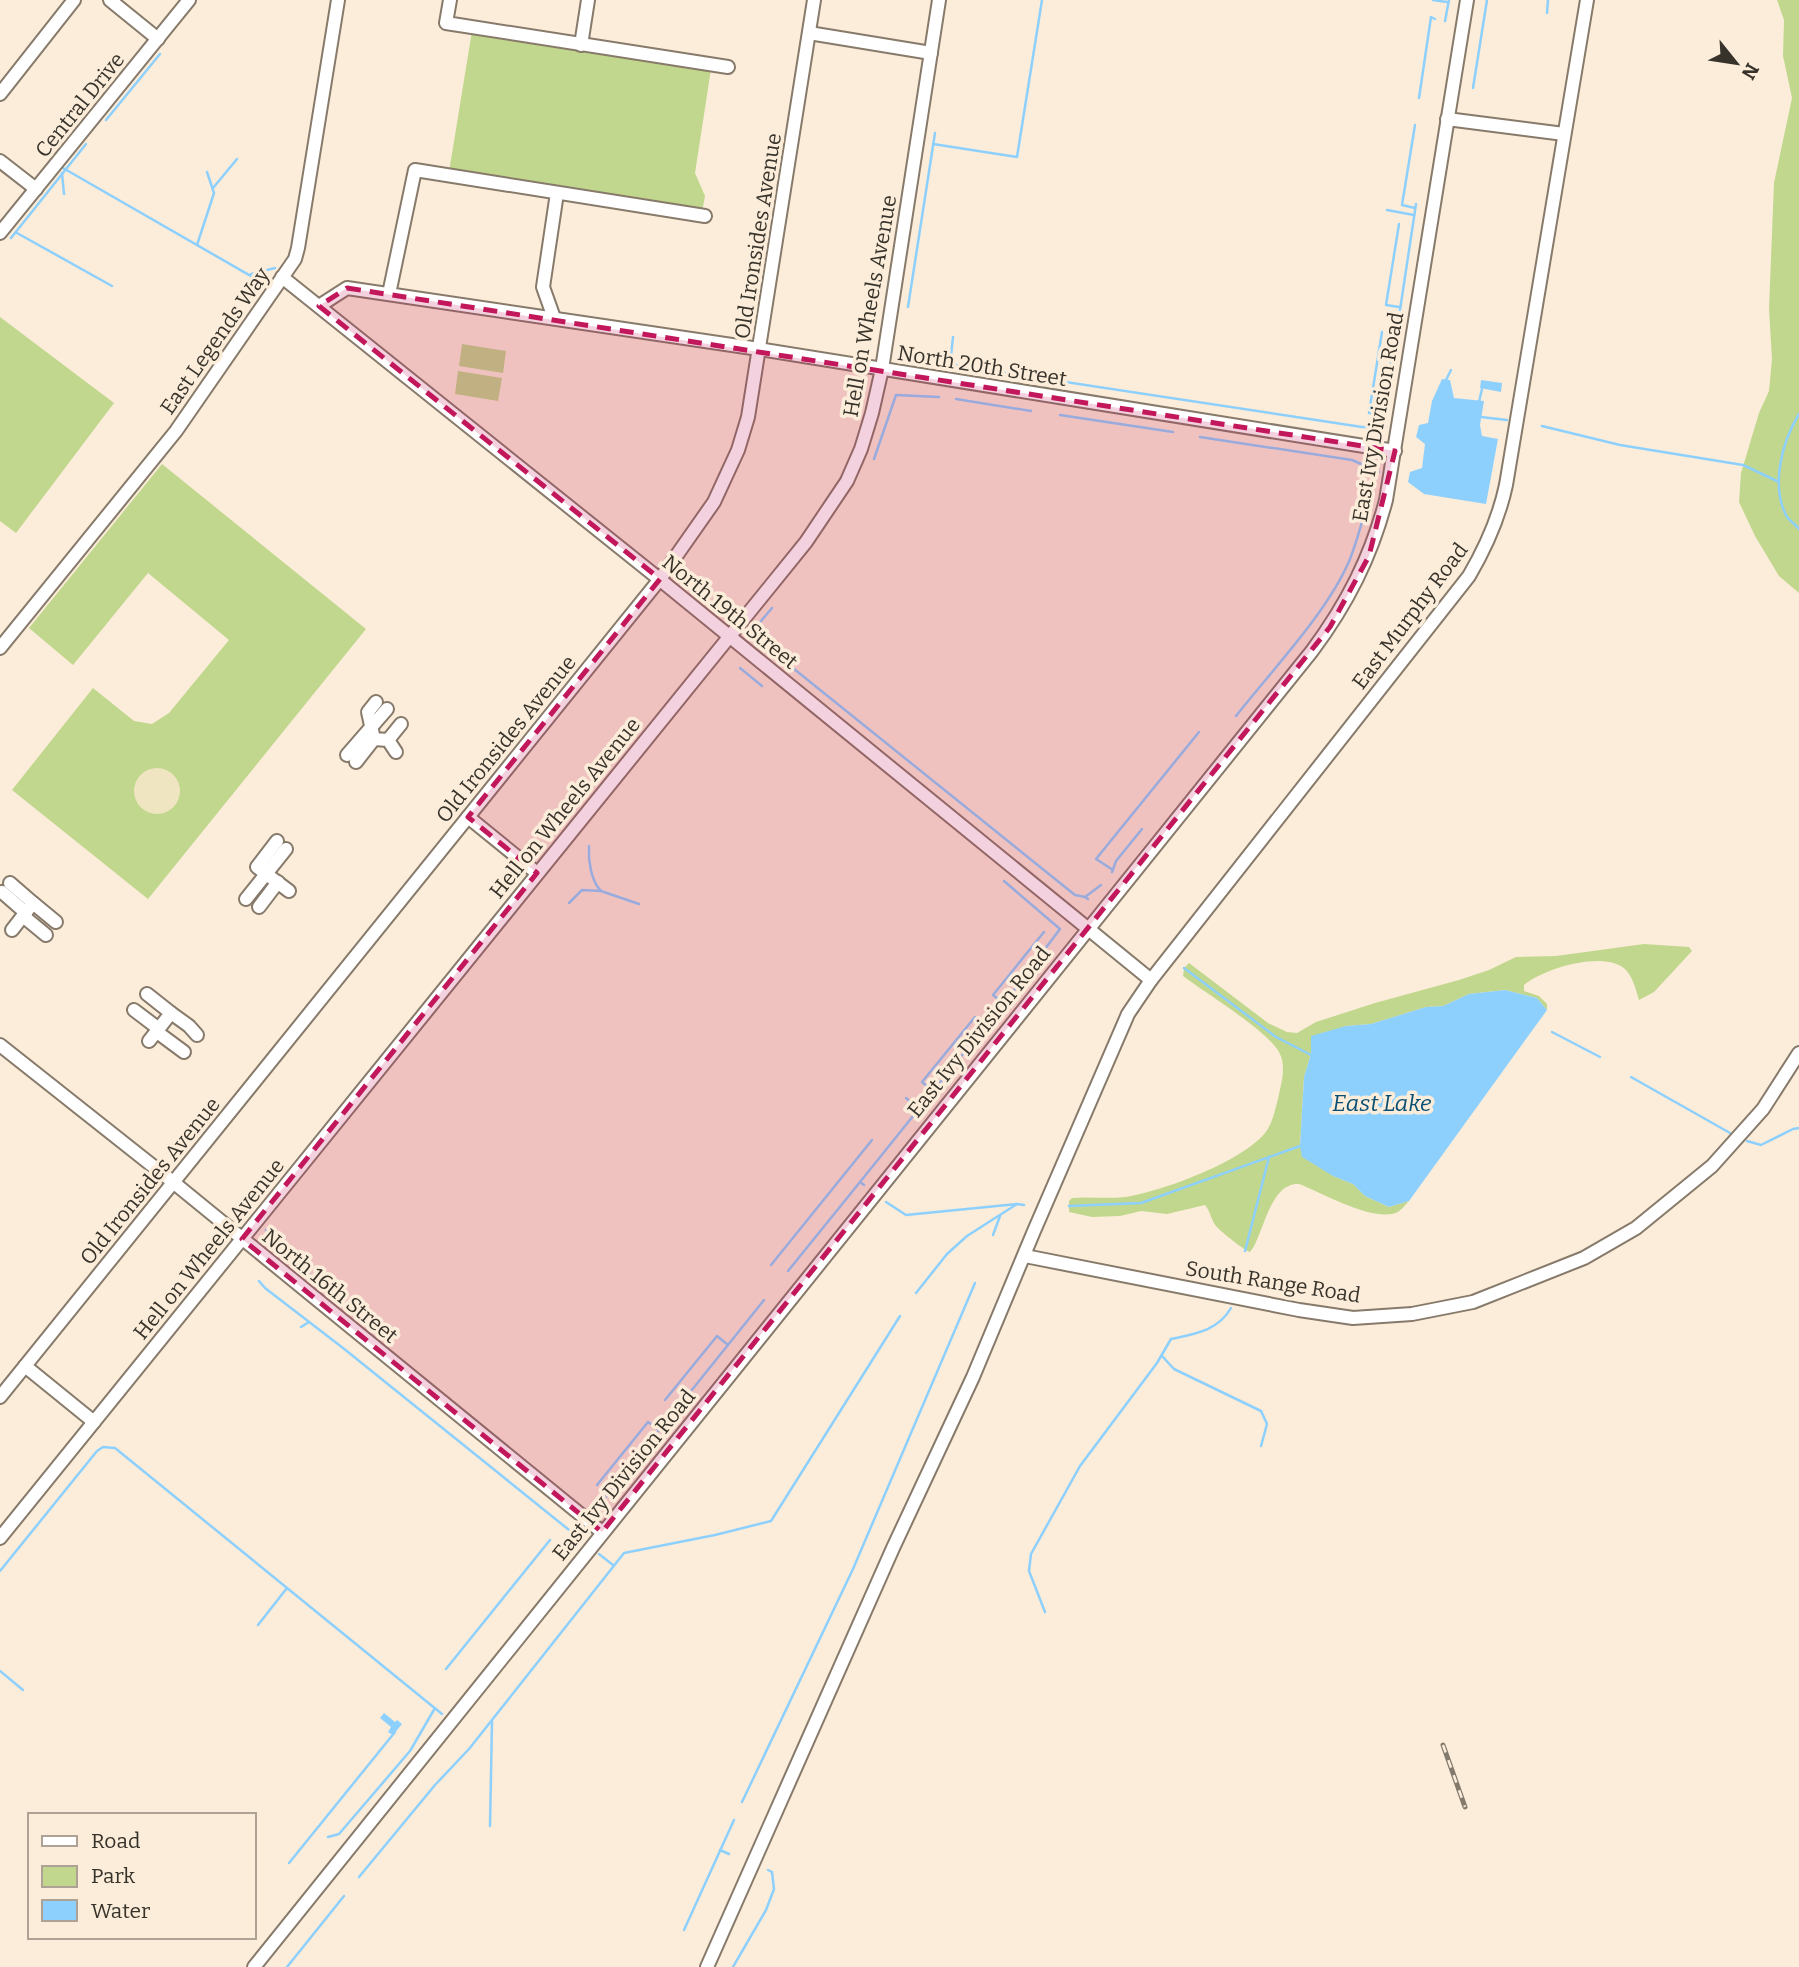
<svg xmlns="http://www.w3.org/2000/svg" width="1799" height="1967" font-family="Bitter,serif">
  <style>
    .green { fill: #c1d78d }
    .sand { fill: #efe5c0 }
    .water { fill: #8ed0fd }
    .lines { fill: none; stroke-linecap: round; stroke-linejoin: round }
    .stream { stroke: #8ed0fd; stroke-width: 2.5 }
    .minor-casing { stroke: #877a6a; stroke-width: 16 }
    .minor { stroke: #fff; stroke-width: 12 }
    .rail-casing { stroke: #837a6e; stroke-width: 5 }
    .rail { stroke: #fbedda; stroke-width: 2.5; stroke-dasharray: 8; stroke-linecap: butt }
    .marked { fill: #c2185b; fill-opacity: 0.2; stroke: #c2185b; stroke-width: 5; stroke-dasharray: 14 9; stroke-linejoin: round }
    .labels { text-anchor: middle; stroke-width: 7; stroke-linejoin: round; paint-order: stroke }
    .street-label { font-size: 21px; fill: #37322a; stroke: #fbedda }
    .water-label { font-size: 23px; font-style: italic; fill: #094e73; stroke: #fbedda }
  </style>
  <rect width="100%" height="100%" fill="#fbedda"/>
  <g class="green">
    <polygon points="1777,0 1799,0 1799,593 1779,576 1755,536 1739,502 1741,473 1759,413 1769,391 1772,359 1769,309 1774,183 1792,98 1783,56 1784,20"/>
    <polygon points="472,31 711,69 695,173 705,196 702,212 449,172"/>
    <polygon points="0,317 114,403 16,533 0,521"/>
    <polygon points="462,344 506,351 503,373 459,366"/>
    <polygon points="458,371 502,378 498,401 455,394"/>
    <polygon points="162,464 366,629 148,899 12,790 93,688 134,721 152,724 169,713 229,640 148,573 73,665 29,628"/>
    <path d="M1644,944L1689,947L1692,951L1654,992L1639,1000C1636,990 1633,977 1625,969C1603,950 1543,969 1524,985V991L1539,996L1547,1004V1010L1537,998L1505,990L1469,994L1443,1006L1426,1007L1371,1024L1346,1026L1311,1054L1304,1077L1300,1146L1333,1176L1353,1184L1365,1196L1389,1207L1409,1201C1404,1206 1400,1213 1392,1214C1365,1218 1325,1194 1299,1184C1269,1182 1263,1238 1250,1252C1245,1251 1220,1231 1216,1226C1211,1220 1211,1212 1205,1205L1167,1214L1141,1211L1120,1216L1092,1217L1069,1212V1201L1072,1198C1092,1196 1111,1200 1131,1196C1167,1189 1241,1162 1265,1133C1272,1125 1275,1110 1278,1099C1281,1084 1287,1066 1279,1052C1268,1031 1204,992 1183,976L1184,968L1189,963L1268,1023L1287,1032L1297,1033L1316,1022L1375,1003L1459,980L1489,970L1516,957L1556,956Z"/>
  </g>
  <circle class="sand" cx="157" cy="791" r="23"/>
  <g class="water">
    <polygon points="1442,379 1450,380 1454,398 1484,401 1480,425 1482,436 1498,439 1486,504 1424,494 1408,482 1410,472 1422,468 1425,444 1416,437 1419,425 1428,423 1432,401"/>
    <polygon points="1481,380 1502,383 1501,392 1480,388"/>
    <polygon points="1505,990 1537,998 1547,1010 1409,1201 1389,1207 1365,1196 1353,1184 1333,1176 1302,1157 1300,1146 1304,1077 1311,1054 1311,1036 1346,1026 1371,1024 1426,1007 1443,1006 1469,994"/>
    <polygon points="384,1713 395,1722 397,1720 402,1724 393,1735 388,1732 391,1727 380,1718"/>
  </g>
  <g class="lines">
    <g class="stream">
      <polyline points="1433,0 1447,2"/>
      <polyline points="1547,13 1548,0"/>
      <polyline points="1445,21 1449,0"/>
      <polyline points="1473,88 1487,0"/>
      <polyline points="1419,98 1431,17 1435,19"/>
      <polyline points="106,120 160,54"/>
      <polyline points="1415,125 1402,205 1415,208"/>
      <polyline points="933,144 1017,157 1042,0"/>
      <polyline points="63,168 263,283"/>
      <polyline points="62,173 64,194"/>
      <polyline points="213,188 237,159"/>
      <polyline points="1387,210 1414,215"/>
      <polyline points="1399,224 1386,305 1399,307"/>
      <polyline points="17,233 112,286"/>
      <polyline points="11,238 86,144"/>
      <polyline points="197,245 214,193 207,172"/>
      <polyline points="251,274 275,268"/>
      <polyline points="908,307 935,133"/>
      <polyline points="1400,310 1416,204"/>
      <polyline points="927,361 1362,427 1386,427"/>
      <polyline points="950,365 953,337"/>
      <polyline points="1445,382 1451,370"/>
      <polyline points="956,399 1031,411"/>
      <polyline points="1479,402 1482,389"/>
      <path d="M1799,414C1782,442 1770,486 1787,517C1790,521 1796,525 1799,529"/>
      <polyline points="1060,415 1173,432"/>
      <polyline points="1382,415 1369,413 1382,332"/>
      <polyline points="1481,417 1507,420"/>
      <polyline points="1381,425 1396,332"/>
      <polyline points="1542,426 1620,445 1743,465 1777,481"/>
      <polyline points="1200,437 1352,460 1379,472"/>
      <polyline points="874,459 896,395 939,397"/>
      <polyline points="732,608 735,611"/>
      <polyline points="754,626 763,644 1075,895 1085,897"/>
      <polyline points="756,627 772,608"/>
      <polyline points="740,668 762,686"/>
      <path d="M1236,716C1272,670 1328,612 1350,559C1361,531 1368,500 1375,471"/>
      <path d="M589,846C588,860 591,881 601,891L639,904"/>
      <polyline points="1113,870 1096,859 1199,732"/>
      <polyline points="1112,872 1116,861 1142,829"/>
      <polyline points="1088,899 1085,897 1101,885"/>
      <polyline points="569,903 582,890 601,891"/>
      <polyline points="1184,968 1276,1037 1311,1055"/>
      <polyline points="1003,1003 993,995 1044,932"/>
      <polyline points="1002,1006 1060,929 1004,881"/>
      <polyline points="1552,1032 1600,1057"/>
      <polyline points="1631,1077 1730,1133"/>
      <polyline points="933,1091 922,1082 975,1017"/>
      <polyline points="906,1098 919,1109"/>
      <polyline points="1747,1141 1761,1145 1793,1129 1799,1128"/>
      <polyline points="864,1185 860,1182 987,1024"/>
      <polyline points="886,1202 906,1215 1017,1204 1024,1205"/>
      <polyline points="1069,1206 1141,1203 1300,1146"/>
      <polyline points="235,1211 248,1215"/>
      <polyline points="266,1230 289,1258 332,1293"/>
      <polyline points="993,1235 1000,1216"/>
      <polyline points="1245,1251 1269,1157"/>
      <polyline points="771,1265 872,1140"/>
      <polyline points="788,1271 860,1182"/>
      <polyline points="259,1281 265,1288 343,1348 579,1538"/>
      <polyline points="916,1293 947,1254 967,1236 1017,1204"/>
      <polyline points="301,1327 309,1322"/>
      <polyline points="1162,1356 1174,1369 1261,1411 1267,1424 1261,1446"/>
      <polyline points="665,1400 717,1336 728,1345"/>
      <polyline points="675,1411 764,1300"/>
      <polyline points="597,1485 648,1422 659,1430"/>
      <polyline points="603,1500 661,1428"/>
      <polyline points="599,1554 613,1565"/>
      <polyline points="0,1571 97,1451 103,1447 115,1448 442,1714"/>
      <path d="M1045,1612L1029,1571L1031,1554L1080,1466L1157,1363L1171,1339C1194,1334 1218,1331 1231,1308"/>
      <polyline points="258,1625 287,1588"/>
      <polyline points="446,1669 550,1540"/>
      <polyline points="0,1671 23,1690"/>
      <polyline points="742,1802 853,1569 975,1283"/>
      <polyline points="490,1826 492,1721"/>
      <polyline points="328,1837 339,1834 410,1751 435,1708"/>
      <polyline points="720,1850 729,1854"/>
      <polyline points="289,1863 395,1732"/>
      <polyline points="359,1877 435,1785 469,1749 624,1553 715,1535 771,1521 900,1316"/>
      <polyline points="684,1930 734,1820"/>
      <polyline points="287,1967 344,1896"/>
      <polyline points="733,1967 766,1910 774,1889 772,1872 768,1870"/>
    </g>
    <g class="minor-casing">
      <g id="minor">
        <polyline points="110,0 158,39"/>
        <polyline points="450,0 446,23 728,67"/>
        <polyline points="809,33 931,53"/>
        <polyline points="581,45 588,0"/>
        <polyline points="0,94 74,0"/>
        <polyline points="1447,119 1564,134"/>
        <polyline points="0,161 36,189"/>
        <polyline points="0,233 189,0"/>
        <polyline points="282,277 658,578 1151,980"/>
        <polyline points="389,294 415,170 705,216"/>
        <polyline points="319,306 347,288 759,349 1395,451"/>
        <polyline points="554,318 543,287 557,193"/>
        <polyline points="0,648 176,431 295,259 298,248 338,0"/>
        <polyline points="376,702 368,712 374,739 388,740 396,752"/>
        <polyline points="388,740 401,724"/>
        <polyline points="347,755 387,709"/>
        <polyline points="356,762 374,739"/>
        <polyline points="468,817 537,873"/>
        <polyline points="277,841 257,867 289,891"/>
        <polyline points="10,883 33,903"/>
        <polyline points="2,892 26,913"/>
        <polyline points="246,899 286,849"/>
        <polyline points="259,907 278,882"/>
        <polyline points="23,916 46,935"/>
        <polyline points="12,930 33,903 56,922"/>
        <polyline points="147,994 171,1013 149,1041"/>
        <polyline points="134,1010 159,1029"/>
        <polyline points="171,1013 189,1026 197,1035"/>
        <polyline points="157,1032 184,1052"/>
        <polyline points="0,1045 173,1182 602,1532"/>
        <polyline points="1025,1256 1299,1310 1353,1318 1412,1314 1473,1302 1584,1258 1636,1228 1712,1166 1763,1109 1799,1053"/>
        <polyline points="25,1366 94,1422"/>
        <polyline points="0,1397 660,579 714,502 738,450 748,417 814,0"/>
        <polyline points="0,1538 806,542 847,481 861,449 872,413 882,369 939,0"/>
        <path d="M254,1967L1312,651C1347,604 1371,557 1386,500L1467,0"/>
        <path d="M707,1967L893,1548L973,1377L1034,1231L1128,1014L1151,980L1469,576C1486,547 1499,518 1506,485L1587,0"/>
      </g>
    </g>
    <use href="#minor" class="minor"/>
    <g class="rail-casing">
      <polyline id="rail" points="1443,1745 1465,1807"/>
    </g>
    <use href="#rail" class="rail"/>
  </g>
  <path class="marked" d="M347,288L1395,451L1369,556L1330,627L602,1532L242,1239L537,873L468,817L660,579L319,306Z"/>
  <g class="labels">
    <g class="street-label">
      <text transform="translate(80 105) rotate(-51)" y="7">Central Drive</text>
      <text transform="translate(758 236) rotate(-81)" y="7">Old Ironsides Avenue</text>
      <text transform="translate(870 306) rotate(-80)" y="7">Hell on Wheels Avenue</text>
      <text transform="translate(215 341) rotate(-55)" y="7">East Legends Way</text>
      <text transform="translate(982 366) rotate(9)" y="7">North 20th Street</text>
      <text transform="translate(1378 417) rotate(-80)" y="7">East Ivy Division Road</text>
      <text transform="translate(730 612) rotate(39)" y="7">North 19th Street</text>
      <text transform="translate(1410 616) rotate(-53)" y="7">East Murphy Road</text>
      <text transform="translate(506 739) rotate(-51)" y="7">Old Ironsides Avenue</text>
      <text transform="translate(565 808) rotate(-51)" y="7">Hell on Wheels Avenue</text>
      <text transform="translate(979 1032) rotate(-51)" y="7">East Ivy Division Road</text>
      <text transform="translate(150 1181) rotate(-51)" y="7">Old Ironsides Avenue</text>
      <text transform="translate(209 1249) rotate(-51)" y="7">Hell on Wheels Avenue</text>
      <text transform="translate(1273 1282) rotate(9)" y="7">South Range Road</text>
      <text transform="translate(330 1286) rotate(39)" y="7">North 16th Street</text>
      <text transform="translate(624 1475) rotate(-51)" y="7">East Ivy Division Road</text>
    </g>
    <g class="water-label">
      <text x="1382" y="1111">East Lake</text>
    </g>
  </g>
  <rect x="28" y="1813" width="228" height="126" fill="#fbedda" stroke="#ada294" stroke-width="2"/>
  <rect x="42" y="1836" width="35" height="10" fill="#ffffff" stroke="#ada294" stroke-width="2"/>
  <text x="91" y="1848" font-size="21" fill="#37322a">Road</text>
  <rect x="42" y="1866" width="35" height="21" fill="#c1d78d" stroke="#ada294" stroke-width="2"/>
  <text x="91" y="1883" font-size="21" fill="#37322a">Park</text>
  <rect x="42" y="1900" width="35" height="21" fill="#8ed0fd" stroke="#ada294" stroke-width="2"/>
  <text x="91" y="1918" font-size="21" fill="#37322a">Water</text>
  <g transform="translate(1736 63) rotate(120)" stroke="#fbedda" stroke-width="5" paint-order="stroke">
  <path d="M0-5L12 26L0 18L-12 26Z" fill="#37322a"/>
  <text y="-10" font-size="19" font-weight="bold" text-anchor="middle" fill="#37322a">N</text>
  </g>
</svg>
